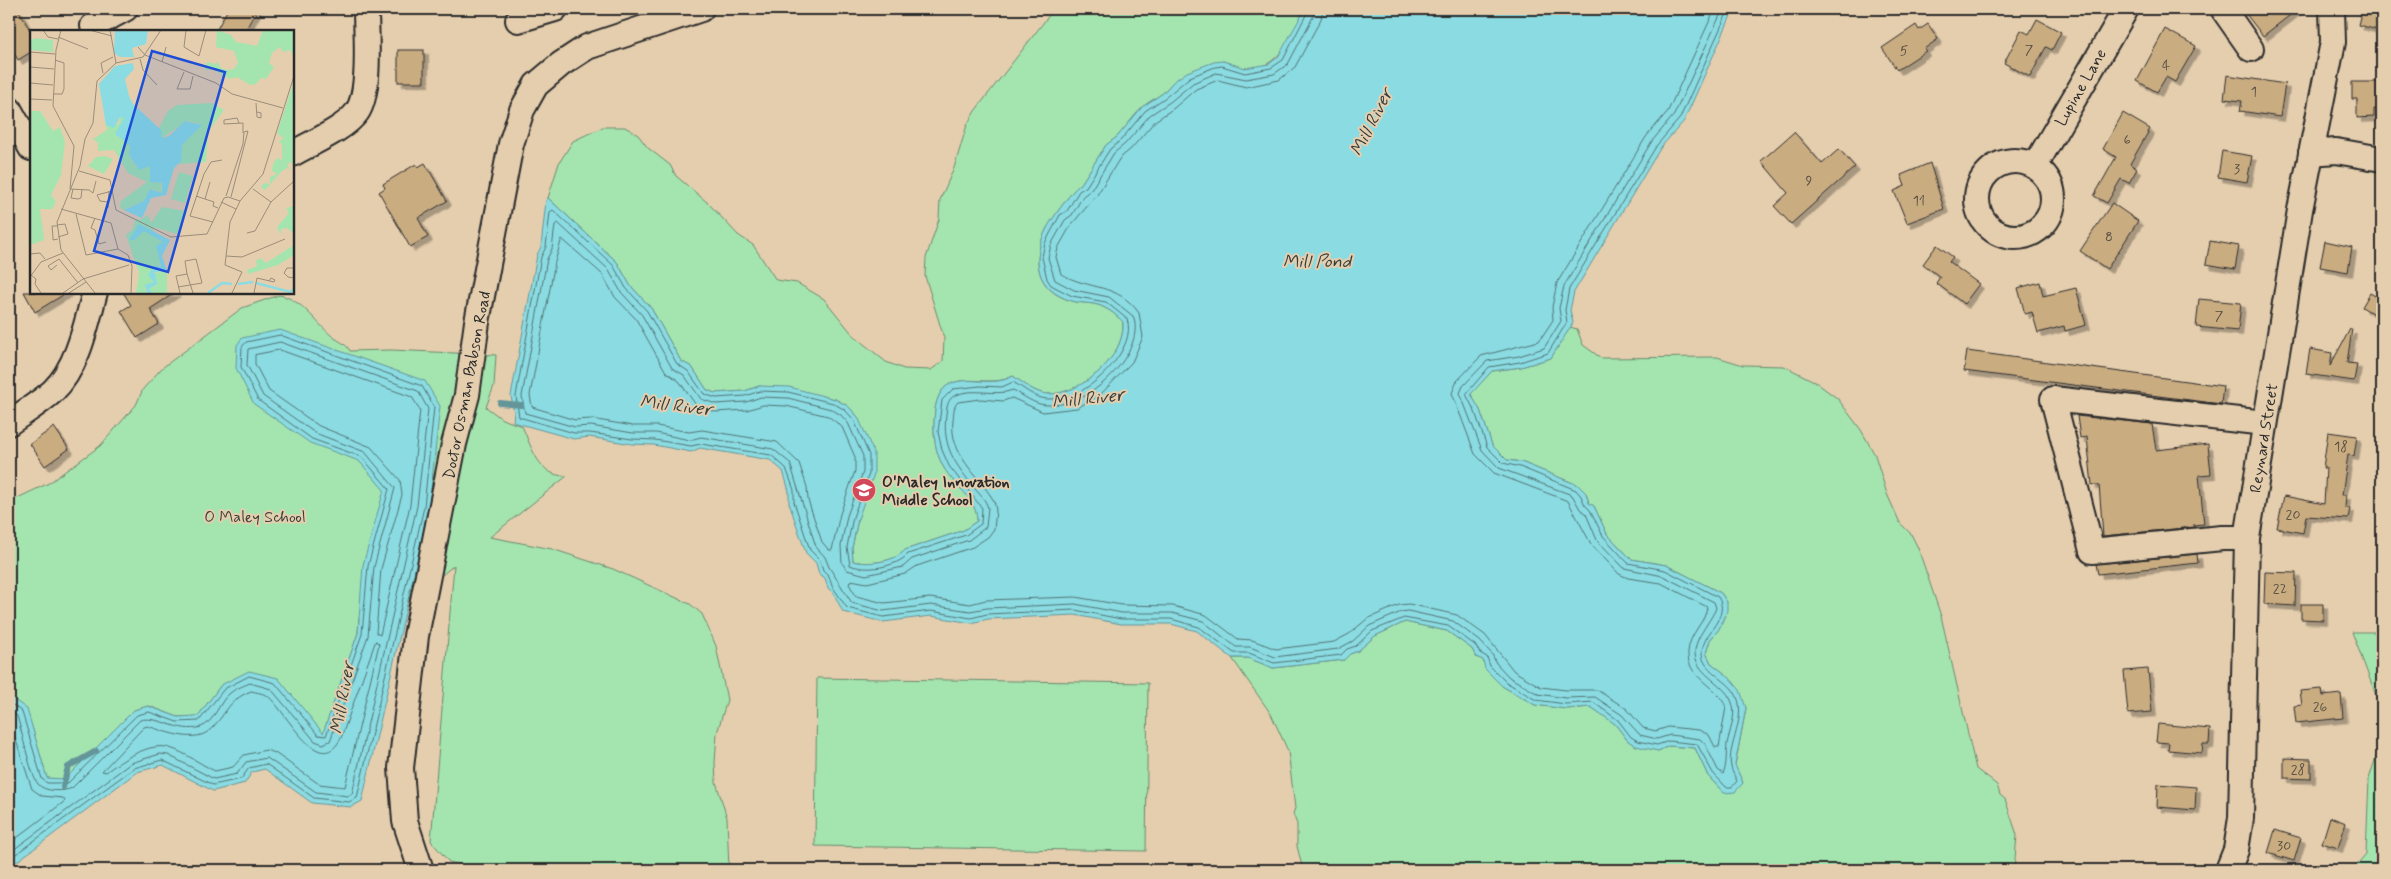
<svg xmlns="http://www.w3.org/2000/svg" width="2391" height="879" font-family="Mynerve,sans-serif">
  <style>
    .green { fill: #a4e5af; stroke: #68886d }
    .water { fill: #8adce2; stroke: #649599 }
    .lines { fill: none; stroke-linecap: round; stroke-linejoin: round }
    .shore { stroke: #517274; stroke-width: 1 }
    .stream { stroke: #649599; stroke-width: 6 }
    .building { fill: #caac81; stroke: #2b2b2b; filter: url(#shadow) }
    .minor-casing { stroke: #2b2b2b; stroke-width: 28 }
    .minor { stroke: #e5ceae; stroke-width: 24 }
    .labels { text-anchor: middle; stroke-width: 4; stroke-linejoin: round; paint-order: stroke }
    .number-label { font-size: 14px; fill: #534b40 }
    .street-label { font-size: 16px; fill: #2b2b2b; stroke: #e5ceae }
    .poi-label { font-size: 16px; font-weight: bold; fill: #2b2b2b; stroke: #e5ceae; text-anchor: start }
    .park-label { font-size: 16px; fill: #373e38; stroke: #e5ceae }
    .water-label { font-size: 18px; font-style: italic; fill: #343d3d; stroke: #e5ceae }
    .inset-river { fill: none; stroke: #8adce2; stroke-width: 2.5 }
    .inset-road { fill: none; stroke: #9b8d7a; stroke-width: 1 }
    .view { fill: #1d4ed8; fill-opacity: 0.15; stroke: #1d4ed8; stroke-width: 2.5 }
    .inset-edge { fill: none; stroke: #2b2b2b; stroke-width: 2.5 }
  </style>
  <defs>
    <filter id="shadow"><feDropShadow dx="4.5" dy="4.5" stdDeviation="0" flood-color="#0004"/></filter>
  </defs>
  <rect width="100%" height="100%" fill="#e5ceae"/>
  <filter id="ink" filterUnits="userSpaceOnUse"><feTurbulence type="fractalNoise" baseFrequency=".02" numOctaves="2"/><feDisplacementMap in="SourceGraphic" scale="10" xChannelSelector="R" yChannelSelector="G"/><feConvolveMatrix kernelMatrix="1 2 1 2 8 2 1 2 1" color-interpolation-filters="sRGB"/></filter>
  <g filter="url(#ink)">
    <g class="green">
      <path d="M1054,9H1305C1291,34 1281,71 1245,68C1238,68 1230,63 1223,61L1174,81L1163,93L1142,107L1117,137L1106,145L1081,184C1074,187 1052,219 1047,228C1031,259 1035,291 1072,301C1082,304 1096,302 1105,308C1112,311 1118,317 1123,322C1126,357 1081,395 1047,394C1035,393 1023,383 1013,376C993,387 969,375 950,384C940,389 937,399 935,409C933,430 933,448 944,468C956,487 977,497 977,521L964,530L905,550C895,562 868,565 853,561L852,548L858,519V417L848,406L835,399L759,386L745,391L715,393L707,390L692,367L681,361L651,308L630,285L617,262L548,198L559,163L573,141L603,127H625L638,135L648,148L670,165L676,176L708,203L738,235L753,245L776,280L797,283L824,299L854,336L886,362L904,369L931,370L943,361L944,338L925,276L926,258L939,219L940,200L954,168L967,125L975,111Z"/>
      <path d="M279,295C302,299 315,322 332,336C339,342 345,342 350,351L391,350L496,355L494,386L486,407L502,419L522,426C532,448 539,477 567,476L490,537L552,549L613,569L690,604L702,614L716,646L727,700L717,733L715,763L716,782L727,818L729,870H550L472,867L449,862L431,841L454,565L418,595L367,612L359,618L358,633L323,734L278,679L221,685L198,716L178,717L149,706L134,710L65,780L47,778L32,727L9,703V502L49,483L100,446L136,405L143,389L162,368L242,308Z"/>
      <polygon points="1570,327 1577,329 1583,345 1601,358 1717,357 1743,365 1784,366 1814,381 1838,399 1861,430 1875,455 1887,494 1900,523 1911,534 1918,548 1941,616 1976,769 1997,785 2000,795 2005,799 2017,835 2014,870 1303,870 1297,846 1297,824 1293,814 1295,808 1288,751 1271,714 1232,658 1248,658 1273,668 1344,660 1350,654 1358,651 1375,636 1405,622 1447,631 1472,649 1476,657 1483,660 1502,686 1535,705 1566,709 1591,707 1615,724 1628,741 1658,751 1669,746 1695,748 1708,776 1724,793 1743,783 1735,766 1746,708 1728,676 1711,663 1706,653 1710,640 1719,629 1727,602 1721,593 1666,565 1631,559 1607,534 1594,506 1589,503 1586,493 1578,485 1521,462 1507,460 1492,445 1480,410 1470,394 1492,371 1521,367 1551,358"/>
      <polygon points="2352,632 2382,632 2382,719 2377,698"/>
      <polygon points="817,678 1148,683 1146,851 815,846"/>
      <polygon points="2382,738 2382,870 2352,870 2366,854 2369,779"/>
    </g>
    <g class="water">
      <path d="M1305,9H1734L1684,121L1661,147L1574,292L1570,310L1573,323L1551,358L1521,367L1492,371L1471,394L1480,410L1492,445L1507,460L1521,462L1578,485L1586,493L1589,503L1594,506L1607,534L1631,559L1666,565L1721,593L1727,602V611L1719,629L1710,640L1706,653L1711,663L1728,676L1740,690L1746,708L1735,765L1743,783L1735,792L1724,793L1708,776L1695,748L1669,746L1658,751L1636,746L1628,741L1615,724L1591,707L1566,709L1535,705L1502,686L1485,669L1483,660L1476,657L1472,649L1447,631L1405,622L1375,636L1358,651L1350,654L1344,660L1273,668L1248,658H1232L1197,631L1171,624H1121L1075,615L988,619L971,623L931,616L883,622L843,612L834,594L828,588L825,578L819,574L816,563L806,553L789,503V491L783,471L770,460L700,448L691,452L654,445L632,444L589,437L574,439L513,422L514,412L511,396L537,255L541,247L546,200L548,198L617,262L630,285L651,308L681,361L692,367L707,390L715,393L745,391L759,386L789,387L835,399L848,406L858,417L874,453V474L858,519L852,548L853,561C868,565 895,562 905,550L964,530L977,521C977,498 955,487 944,468C933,448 933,430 935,409C937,399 940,389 950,384C969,375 993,388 1013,376C1023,383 1035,393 1047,394C1081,395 1126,357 1123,322C1118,317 1112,311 1105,308C1096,302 1082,304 1072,301C1035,290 1031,259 1047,228C1052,219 1074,187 1081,184L1106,145L1117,137L1142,107L1163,93L1174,81L1187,72L1214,62L1223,61L1245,68L1269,64L1278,57Z"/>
      <polygon points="280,330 425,381 440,406 429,508 362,801 351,807 312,803 265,769 252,772 245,783 213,791 163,765 137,772 12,865 9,863 9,696 27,709 47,778 65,779 134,710 148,706 178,717 198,716 221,685 249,671 278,678 323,733 358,633 363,565 384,490 359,461 310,443 254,404 236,368 237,345 242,338"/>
    </g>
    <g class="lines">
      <g class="shore">
        <path d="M1309,9L1283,60L1271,68L1245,73L1222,66L1215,67L1190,77L1166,97L1145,111L1121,140L1110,149L1086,187L1079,191L1067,211L1060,215L1045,243L1042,257L1047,279L1051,285L1072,296L1106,302L1127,319C1137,348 1095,388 1070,396C1064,398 1054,399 1047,399C1034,398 1024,388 1013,382L1002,387L980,386L953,389L942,400L938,432L942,450L949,466L982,508L981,524L966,535L908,554C897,567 866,572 850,565L847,547L853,517L869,474V455L854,420L845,410L833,403L788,392L760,391L745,396L716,398L704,394L688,371L677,364L647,311L626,288L613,265L553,210L550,212L546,247L541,257L516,396L519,417L574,433H590L632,439L655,440L691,446L701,444L771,455L786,468L794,490V502L810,550L820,560L823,570L829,576L832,586L847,608L883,617L931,611L971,618L987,614L1075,610L1121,619H1171L1199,627L1234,653H1249L1274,663L1341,655L1347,649L1356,646L1372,631L1404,618L1448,626L1475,645L1480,653L1487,657L1490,666L1506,682L1536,700L1566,704L1593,702L1618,720L1631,737L1638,741L1657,745L1669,741L1697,744L1713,773L1726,787H1732L1737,781C1735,777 1732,772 1731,767C1726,746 1749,716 1735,693C1727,679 1701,670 1702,652C1703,632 1731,617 1718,597L1665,570L1628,563L1603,536L1590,510L1585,505L1581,496L1576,490L1520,467L1503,463L1487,447L1475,412L1466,394L1489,367L1520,362L1548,353L1567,322L1565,310L1569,289L1657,145L1680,118L1729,9"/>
        <path d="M1315,9L1314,15L1288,64L1274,74L1246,79L1216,73L1193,83L1170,102L1150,115L1125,144L1114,153L1091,190L1083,196L1072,215L1065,220L1051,245L1048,258L1055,280L1074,290L1109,297L1133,316C1146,348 1099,395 1070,402C1063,404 1055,405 1047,405C1034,405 1023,395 1013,390C995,397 974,387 956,395C948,398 947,406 946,414C942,448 955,463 975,489C980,495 986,500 988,508L986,527L969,540L912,559L903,567L866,575L847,570L842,563L841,546L847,516L863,472V456L848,423L841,415L831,409L788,398L761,397L746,402L716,404L701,399L684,375L672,368L642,315L621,292L608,269L558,223L555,225L552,249L547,259L522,396L525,413L575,427L591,426L633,433H656L690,440L701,437L773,449L790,463L816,547L825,557L829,567L852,603L883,611L931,605L970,611L987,608L1075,604L1122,613H1172L1203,621L1236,647H1250L1275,657L1338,649L1353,641L1369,626L1401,612L1408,611L1453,621L1480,641L1492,654L1496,663L1509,677L1538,694L1566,698L1595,697L1622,715L1640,735L1657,739L1670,735L1700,739L1705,744L1718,770L1723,774C1727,767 1726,752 1727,744C1729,733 1736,716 1733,706C1728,683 1697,677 1695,654C1694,638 1710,623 1716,608L1714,602L1663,576L1624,568L1597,540L1586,514L1580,509L1572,495L1499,468L1482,450L1460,393L1463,386L1487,361L1519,356L1544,348L1561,321L1559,308L1564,286L1652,141L1674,115L1723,9"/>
        <path d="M1323,9L1321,19L1295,67L1279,80L1246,87L1218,80L1196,89L1174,108L1155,121L1131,149L1120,158L1097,195L1071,225L1058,248L1056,257L1061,274C1089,290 1118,283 1139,313L1143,337L1132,362L1100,395L1077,408L1043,412L1012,398L1003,401L980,399L958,402C953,407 954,413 953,420C949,455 978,474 994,501L996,510L994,529L988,537L973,547L917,566L905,574L867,583L851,580L849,584L856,596L884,603L930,598L970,604L986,600L1075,597L1122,605L1173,606L1206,615L1238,639L1252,640L1276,649L1334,642L1349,634L1367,619L1399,605L1409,604L1457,615L1485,635L1514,671L1541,687L1566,690H1597L1627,709L1643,728L1656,731L1668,727L1699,730L1709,735L1715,747H1719L1726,707C1718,686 1686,678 1688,652C1689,633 1706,622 1707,607L1661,583L1628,578L1619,574L1591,544L1568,501L1494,473L1475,454L1452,393L1457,381L1481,356L1539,341L1553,320L1552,307L1557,283L1646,137L1668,111L1715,9"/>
        <polygon points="562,239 602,274 615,297 636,319 666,372 679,381 696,405 716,412 747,410 763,405 786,406 828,416 842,427 855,457 855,471 840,514 832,550 829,550 822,542 808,500 807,487 799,463 777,442 702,430 689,432 657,426 633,426 591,419 575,420 532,407 530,395 555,262"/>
        <polygon points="280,350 412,397 420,410 410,505 380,635 376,633 381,569 402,495 400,480 371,447 319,426 269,391 255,364 255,355"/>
        <path d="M376,641L379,644L345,787L319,784L275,753L266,750L244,755L233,767L215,771C200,764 186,753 170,748C150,741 121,761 106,772L102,771L144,727L148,726C166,732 197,745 212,728C228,712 227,701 251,691C255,692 262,693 266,695C283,704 318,783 341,738Z"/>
        <polyline points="9,702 22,712 42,779 47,783 68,783 137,715 149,712 177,722 199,721 224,689 249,676 275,683 318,735 326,736 362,634 368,566 389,489 362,457 312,439 258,400 241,367 242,347 246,342 280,335 422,386 434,407 424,507 357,798 349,802 314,798 266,764 249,768 241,779 213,785 162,760 134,768 9,859"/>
        <path d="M9,710L17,716C22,731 30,774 38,784C44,792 64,792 72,788L140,720C159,715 178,734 201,727C214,723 219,702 229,694C234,689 243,686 250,683L271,689L315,741L323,744L330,741L368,636L374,567L395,488L365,452L315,433L263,396L247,365L248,349L280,342L418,391L428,409L417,506L352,794L348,796L316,792L267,758L246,762L237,774L214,779L168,755L160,754L131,763L9,853"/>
        <polyline points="9,719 32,789 42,796 63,798 65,801 9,844"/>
      </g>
      <g class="stream">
        <polyline points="500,403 521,405"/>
        <polyline points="63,787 68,767 96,751"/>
      </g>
    </g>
    <g class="building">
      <polygon points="9,9 18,9 31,32 31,52 18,60 9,44"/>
      <polygon points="228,9 257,9 245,31 216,31"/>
      <polygon points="2242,9 2298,9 2263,36"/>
      <polygon points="2362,9 2382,9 2382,31 2358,25"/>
      <polygon points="2037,19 2061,32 2052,50 2046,47 2030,77 2004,63 2021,30 2029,34"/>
      <polygon points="1928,24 1938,39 1924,49 1926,51 1897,70 1882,48 1916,25 1919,30"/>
      <polygon points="2165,29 2196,46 2175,82 2166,77 2157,92 2137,81"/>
      <rect x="398" y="50" width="26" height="32"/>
      <polygon points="2227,75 2285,84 2280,117 2240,111 2242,101 2224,99"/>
      <polygon points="2352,82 2378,82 2378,93 2382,93 2382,109 2374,109 2374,117 2357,118 2357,99 2352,99"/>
      <polygon points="2123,113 2150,129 2130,164 2137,169 2129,183 2121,179 2107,203 2094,196 2116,157 2103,149"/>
      <polygon points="1794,132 1822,164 1839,149 1855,167 1791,224 1774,206 1788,193 1761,161"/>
      <polygon points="2222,151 2252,156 2247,182 2218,177"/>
      <polygon points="425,163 447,201 418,218 428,237 410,247 379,192 385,188 383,184 416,164 418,167"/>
      <polygon points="1930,163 1944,209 1907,223 1894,191 1905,186 1901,175"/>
      <polygon points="2112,203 2138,221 2107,269 2080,251"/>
      <polygon points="2210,241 2239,246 2235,269 2206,264"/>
      <polygon points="2325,241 2352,247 2348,272 2320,267"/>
      <polygon points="1937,245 1953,257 1949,262 1979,284 1964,304 1936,283 1940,277 1923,264"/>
      <polygon points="2040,282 2043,296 2076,288 2086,325 2065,331 2064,326 2038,333 2032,312 2025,314 2018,288"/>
      <polygon points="24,292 68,292 35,312"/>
      <polygon points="123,292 176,292 150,309 159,324 137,338 121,311 131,305"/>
      <polygon points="2370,293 2382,300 2382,319 2362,307"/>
      <polygon points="2199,299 2241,303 2238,331 2196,327"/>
      <polygon points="2350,329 2352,329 2347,363 2357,364 2354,381 2306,374 2310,349 2332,353 2330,366"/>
      <polygon points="1967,351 2223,386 2221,404 1964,371"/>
      <polygon points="2077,416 2152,424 2156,450 2208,444 2211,474 2199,475 2204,524 2193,525 2194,527 2103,536 2099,485 2092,485 2087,437 2080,438"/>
      <polygon points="54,427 69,449 45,466 30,444"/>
      <polygon points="2328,432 2357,436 2354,456 2348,455 2342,495 2346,495 2345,508 2350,508 2348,519 2306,516 2303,533 2277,528 2284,496 2324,504 2326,468 2323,468"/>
      <polygon points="2197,554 2198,563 2098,574 2096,564"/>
      <polygon points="2265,572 2296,573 2295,606 2264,604"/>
      <polygon points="2301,604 2323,604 2323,620 2301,619"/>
      <polygon points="2148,669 2152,712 2128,714 2124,671"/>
      <polygon points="2322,689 2323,696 2341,694 2343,718 2296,723 2294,706 2302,705 2300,691"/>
      <polygon points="2158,724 2210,729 2209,744 2203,744 2202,753 2168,750 2169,743 2156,742"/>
      <polygon points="2284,758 2311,759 2311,779 2284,778"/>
      <polygon points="2158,784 2196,787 2195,810 2157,807"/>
      <polygon points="2330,817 2346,823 2338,848 2322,843"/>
      <polygon points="2275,830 2301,838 2294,861 2268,853"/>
    </g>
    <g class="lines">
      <g class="minor-casing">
        <g id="minor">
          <polyline points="2223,9 2251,49"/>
          <polyline points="518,20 555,9"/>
          <polyline points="96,31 93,26 125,9"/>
          <polyline points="9,109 31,148"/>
          <polyline points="2311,153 2336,151 2382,159"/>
          <path d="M292,154C311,143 345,129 357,112C371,92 366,33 366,9"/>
          <circle cx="2015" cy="199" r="38"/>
          <polyline points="2035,166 2126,9"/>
          <path d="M9,423C23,413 40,403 53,391C78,367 86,325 95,292"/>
          <polyline points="2247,538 2222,538 2092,551 2053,399 2265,423"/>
          <polyline points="421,870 405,821 401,768 416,636 454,444 467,395 477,322 511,144 522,110 536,85 561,64 587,47 701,9"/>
          <polyline points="2228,870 2236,850 2241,818 2247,538 2300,210 2333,42 2332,9"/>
        </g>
      </g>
      <use href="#minor" class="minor"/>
    </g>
  </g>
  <defs>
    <g id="school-disc" transform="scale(1.25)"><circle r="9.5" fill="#d1495b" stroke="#e5ceae"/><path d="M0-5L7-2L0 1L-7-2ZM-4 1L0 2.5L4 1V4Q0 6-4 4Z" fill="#fff"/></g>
  </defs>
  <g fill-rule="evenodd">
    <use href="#school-disc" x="864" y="490"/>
  </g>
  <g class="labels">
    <g class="number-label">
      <text x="2029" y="54">7</text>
      <text x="1904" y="55">5</text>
      <text x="2166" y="70">4</text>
      <text x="2254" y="96">1</text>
      <text x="2127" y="144">6</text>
      <text x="2237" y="173">3</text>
      <text x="1809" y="185">9</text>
      <text x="1919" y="205">11</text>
      <text x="2109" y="241">8</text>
      <text x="2219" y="320">7</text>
      <text x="2341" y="451">18</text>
      <text x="2293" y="519">20</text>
      <text x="2280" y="593">22</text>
      <text x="2320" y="711">26</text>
      <text x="2298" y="774">28</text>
      <text x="2284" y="850">30</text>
    </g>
    <g class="street-label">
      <text transform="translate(2080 87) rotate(-60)" y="6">Lupine Lane</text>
      <text transform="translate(466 385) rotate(-79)" y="6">Doctor Osman Babson Road</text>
      <text transform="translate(2263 438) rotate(-81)" y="6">Reynard Street</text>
    </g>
    <g class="poi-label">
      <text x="882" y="487">O'Maley Innovation<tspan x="882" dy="18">Middle School</tspan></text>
    </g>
    <g class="park-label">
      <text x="255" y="522">O Maley School</text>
    </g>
    <g class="water-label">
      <text transform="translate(1371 122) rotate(-63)" y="6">Mill River</text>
      <text x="1317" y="267">Mill Pond</text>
      <text transform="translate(1088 398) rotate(-6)" y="6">Mill River</text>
      <text transform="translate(676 405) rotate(7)" y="6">Mill River</text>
      <text transform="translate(342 698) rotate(-80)" y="6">Mill River</text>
    </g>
  </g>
  <g transform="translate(30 30)">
    <rect width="264" height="264" fill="#e5ceae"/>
    <path d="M187,0L201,5L206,12L227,16L233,0H264V27L260,20L253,22L250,17L242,23L239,33L244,37L236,49L231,48L226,54L220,55L207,47L200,49L182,39L174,40L177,32L186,34L187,31L191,38L197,40L204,39L208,33L204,21L186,17ZM5,8L23,10V22L0,20V11ZM264,51V136L260,132L257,135L260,140L256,138L251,142L235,160L231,157L234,153L240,154V147L247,144L242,141L243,134L247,128L252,130V114L249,112L253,108L247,103ZM182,73L194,80L178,102L176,132L149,134L152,115L170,94L157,91L132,108L129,98L138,81L147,75ZM0,81H10L23,101L30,97L35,112L31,145L21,165L26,172L22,179H10L14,210L0,215ZM73,85L76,95L89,94L90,87L94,88L87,106L100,116L99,125L107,138L120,136V145L126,153L131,152L132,163L123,159L114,171L94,180L90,177L91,171L117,152L98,143L84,120L68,121V113L63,109L77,100ZM75,126L83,129L74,144L58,136L66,127ZM149,142L163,146L155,173L141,169ZM264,175V204L257,198L251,199V205L247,197L259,183L256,179ZM132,177L155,181L147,204L123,197L124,206L133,212L127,219L131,234L120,241L124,252L115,259L117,263H106L109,243L96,205L102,200L106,188L110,190L118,185L121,193ZM264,215V225L248,235L218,244L217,240L227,236L226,231L230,228L236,233ZM137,241V263H122L118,259L125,256V243Z" fill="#a4e5af"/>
    <path d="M85,0H118L116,14L102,18L104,27H90L84,23ZM103,33L104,39L95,49L99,66L103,74L131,100L132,108L139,106L155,91L172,95L152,115L151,131L144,138L136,165L121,168L112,188L94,180L114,171L120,159L132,163V153L120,152V136L109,140L99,125L100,116L85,104L94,88L90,87L84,98L76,95L69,54L85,36ZM109,194L140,210L132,226L137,241L125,242L127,254L119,259L122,263H131H117L115,255L124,252L118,245L124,236H131L126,216L133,212L114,201L104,210H99Z" fill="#8adce2"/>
    <path class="inset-river" d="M226,253L260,262L264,259M208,254L223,252M178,263L192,253L202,254"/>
    <path class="inset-road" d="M13,0L18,7L28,9M31,0L26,20L23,76L44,116L40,159L59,160L63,163L66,151M59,0L82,6M80,0L86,33M156,0L154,17L169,26L176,0M28,7L58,19M108,17L115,25L186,53L202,64L253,78M0,22L25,24M110,29L113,40L127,55M132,32L136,17M0,37L24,39M154,42L147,59H160L163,46M73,43L71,33L83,27M0,53L23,55M23,64H32L34,59V33L25,30M0,69L22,70M226,73L227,87L231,88V83L227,82M209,93L207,88L194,90V94L213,93V103M49,141L80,150L86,180L141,207L177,204L194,168L198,167L210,171M43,159L41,168L48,169L51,168L52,159M223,159L241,172M166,166L184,172L183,176L188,178M196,166L213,114L214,102L218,101L201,167M175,169L180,152M78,172L70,171L67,165L82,161M191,172L206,179M78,178L79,161M31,179L81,193L88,219M46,184L56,225L88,219M65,188L61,198L65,200L69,214L76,212M183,192L160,186L174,144L181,132L192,130M27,195L35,194L38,204L28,207M27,196H22L23,207V210L28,209M217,203L225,201L241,172L264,151M88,219L98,225L102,236L101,263M0,224L10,223L15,229M196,226L212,227L255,209M27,235L21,240L18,236L29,229L48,253M264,238H257L254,243L258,247L264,248M1,245L6,249L5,254L11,263M0,247L11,232L33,223M148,257L172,253L166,229L155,231L157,244M33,263L53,249L99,235M39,263L56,252M65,263L31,220L27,192L50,136L55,109L63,93L67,51L86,33L113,27L131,0M150,263L146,246L157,244L163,263M202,263L212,242L195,235L200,192L210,171L233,144L264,46M224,263L227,248L244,252L245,250L241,248L239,251"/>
    <path class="view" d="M122,21L195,42L138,242L64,221Z"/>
    <rect width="264" height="264" class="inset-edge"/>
  </g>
  <rect width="2391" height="879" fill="none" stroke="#e5ceae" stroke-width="30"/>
  <rect x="15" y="15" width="2361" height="849" fill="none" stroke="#2b2b2b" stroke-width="2" filter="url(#ink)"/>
</svg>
